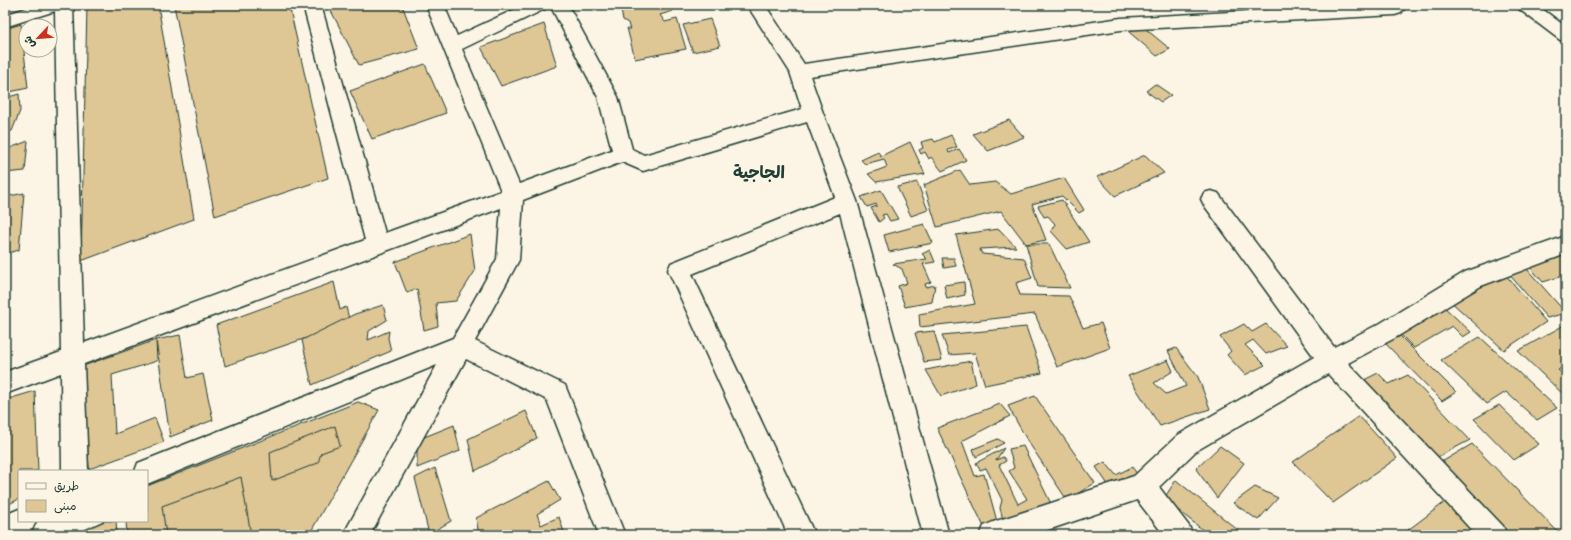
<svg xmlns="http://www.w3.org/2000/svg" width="1571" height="540" font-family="'Gochi Hand','Playpen Sans Arabic',sans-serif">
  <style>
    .building { fill: #dfc695; stroke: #1f3d34 }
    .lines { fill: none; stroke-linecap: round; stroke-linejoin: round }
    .minor-casing { stroke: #1f3d34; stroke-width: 3 }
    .minor { fill: #fcf5e5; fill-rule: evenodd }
    .labels { text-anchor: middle; stroke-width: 3; stroke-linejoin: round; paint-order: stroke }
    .district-label { font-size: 17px; font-weight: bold; fill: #1f3d34; stroke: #fcf5e5 }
  </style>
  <rect width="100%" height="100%" fill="#fcf5e5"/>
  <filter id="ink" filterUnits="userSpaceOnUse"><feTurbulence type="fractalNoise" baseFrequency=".025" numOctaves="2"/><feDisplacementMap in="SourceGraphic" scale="8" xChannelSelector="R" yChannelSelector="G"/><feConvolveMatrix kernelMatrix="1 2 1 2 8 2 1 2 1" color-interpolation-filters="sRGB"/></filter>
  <g filter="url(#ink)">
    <g class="building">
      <polygon points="89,5 158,5 194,219 81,261 87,6"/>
      <polygon points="174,5 289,5 328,178 215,216"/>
      <polygon points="328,5 402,5 419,49 359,65"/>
      <polygon points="445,5 510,5 502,7 466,9"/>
      <polygon points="672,5 673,11 660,15 665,22 677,19 686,49 635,59 627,28 630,30 628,23 623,20 620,6"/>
      <polygon points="710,19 720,46 693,52 683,25"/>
      <polygon points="21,24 28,88 5,93 5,29"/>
      <polygon points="544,24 557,66 501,86 481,47"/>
      <polygon points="1142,26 1170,49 1157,56 1129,32"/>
      <polygon points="425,64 446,113 372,139 350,91"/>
      <polygon points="1155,84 1171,95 1161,102 1146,91"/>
      <polygon points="19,94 20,111 12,131 5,133 5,98"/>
      <polygon points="1009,120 1024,137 988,151 973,134"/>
      <polygon points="951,135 957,147 948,150 949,153 959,149 966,160 942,171 931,157 929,159 925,152 921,154 919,150 923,148 921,142 933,139 935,142"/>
      <polygon points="28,141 25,171 5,173 5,150"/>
      <polygon points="910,142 925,174 876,182 868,174 887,167 884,159 865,164 861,160 878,152 881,156"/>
      <polygon points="1145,155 1164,173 1115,196 1097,177"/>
      <polygon points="960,170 970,185 995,182 1011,194 1064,178 1084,210 1079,213 1062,196 1032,204 1046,240 1026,244 1001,211 937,227 924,185"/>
      <polygon points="917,182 928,210 911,216 897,187"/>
      <polygon points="881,190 898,219 890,221 886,214 882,215 884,218 879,222 871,208 877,206 876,204 867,207 861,197"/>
      <polygon points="24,193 19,250 5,254 5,197"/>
      <polygon points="1062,200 1089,242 1067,249 1051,231 1055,224 1048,216 1044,217 1038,206"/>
      <polygon points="924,224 933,243 889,252 884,235"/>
      <polygon points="999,229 1016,247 980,249 982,254 1024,258 1032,278 1016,283 1020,295 1069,296 1083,328 1101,323 1110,348 1057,367 1035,314 920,327 919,314 975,304 956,235"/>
      <polygon points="470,234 475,271 456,301 436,303 438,326 424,330 417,289 407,293 395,262"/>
      <polygon points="1026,244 1049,244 1070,288 1038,287"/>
      <polygon points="930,250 935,262 923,264 931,282 925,284 926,287 935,285 932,302 905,307 898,286 907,283 902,269 893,264 927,259 922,254"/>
      <polygon points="1566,254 1566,275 1543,282 1528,265"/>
      <polygon points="942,258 954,258 956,266 944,268"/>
      <polygon points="1526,268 1566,313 1547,318 1508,273"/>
      <polygon points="1504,273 1546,322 1504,350 1448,299"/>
      <polygon points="334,282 340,310 346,307 350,323 225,366 216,325"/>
      <polygon points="964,282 965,295 947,299 944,285"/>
      <polygon points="383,305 387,320 369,331 368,340 389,331 388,338 391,351 312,385 302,340 355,314"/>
      <polygon points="1443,306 1471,332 1463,337 1452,326 1414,348 1398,332"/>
      <polygon points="1244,324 1252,332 1266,324 1287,346 1266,354 1253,340 1245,345 1265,365 1245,375 1227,355 1231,351 1220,337"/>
      <polygon points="1566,324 1566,365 1558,370 1566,377 1566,397 1518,351"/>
      <polygon points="1026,327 1042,373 985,385 975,353 949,355 942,335"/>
      <polygon points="934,331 942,360 924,362 915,333"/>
      <polygon points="1397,333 1456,392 1442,401 1382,340"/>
      <polygon points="180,335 187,378 203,374 213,420 170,437 156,340"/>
      <polygon points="1480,337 1557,408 1537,420 1506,392 1487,404 1441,360"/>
      <polygon points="156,340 157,361 112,375 115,434 155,418 164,442 89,469 83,366"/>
      <polygon points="1176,348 1198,377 1210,409 1160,426 1128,376 1168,360 1173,371 1154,383 1166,394 1186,386 1168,351"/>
      <polygon points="971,361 976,384 941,396 926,370"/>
      <polygon points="1378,373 1389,384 1408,375 1470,440 1430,461 1360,382"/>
      <polygon points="35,391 38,471 19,471 19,499 5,506 5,400"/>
      <polygon points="1035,396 1095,483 1067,500 1027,440 1008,406"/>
      <polygon points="358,402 379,410 309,535 127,535 126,521 147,521 147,486"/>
      <polygon points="1000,404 1010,416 962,441 975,476 984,474 998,525 985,529 937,428"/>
      <polygon points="1499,405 1539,444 1514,460 1474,419"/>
      <polygon points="526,411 537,438 475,471 468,439"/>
      <polygon points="1359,416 1397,458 1333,503 1293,462"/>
      <polygon points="454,425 460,451 417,468 417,440"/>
      <polygon points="335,426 340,446 321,453 318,463 272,481 270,452"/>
      <polygon points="998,439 1004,443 976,457 973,449"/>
      <polygon points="1472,444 1561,535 1507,535 1440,463"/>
      <polygon points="1023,446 1054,510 1004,524 1000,508 1002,500 986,468 980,470 976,463 1004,448 996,460 1003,457 1006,461 999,465 1018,504 1027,499 1009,471 1014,468 1009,449"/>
      <polygon points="1220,446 1244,463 1217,498 1196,469"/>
      <polygon points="1105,462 1116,475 1132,467 1138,475 1109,486 1096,467"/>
      <polygon points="435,468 451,521 429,534 415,478"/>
      <polygon points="241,477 251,535 207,535 207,531 196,535 166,535 162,506"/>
      <polygon points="1176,480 1244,535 1209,535 1178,510 1163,500"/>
      <polygon points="549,481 560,500 537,514 541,525 559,517 565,535 479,535 476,518"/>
      <polygon points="1255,487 1278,498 1258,520 1233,503"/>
      <polygon points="1453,496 1483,530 1476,535 1412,535 1408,530"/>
      <polygon points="103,521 112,521 113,535 74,535"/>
      <polygon points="105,521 116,521 117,535 81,535 80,532"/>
    </g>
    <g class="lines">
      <g class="minor-casing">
        <g id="minor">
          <polygon points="35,5 73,5 84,343 365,240 303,5 321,5 385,233 501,191 426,5 444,5 457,36 524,5 548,5 545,9 462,49 519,184 612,150 598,97 550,5 568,5 618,97 632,149 644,155 802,109 790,72 747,5 765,5 804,64 1121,18 1359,5 1407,5 1401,13 1395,15 1121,30 810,76 823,113 857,201 949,535 923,535 840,213 692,274 815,535 788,535 668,270 671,263 835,197 807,122 643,171 622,162 523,200 519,260 475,341 565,385 625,535 599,535 547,400 466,359 370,535 343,535 437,365 147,484 147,471 135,471 138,463 453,338 497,259 501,208 84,364 88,471 62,471 61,373 5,394 5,372 61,352 55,11 5,27 5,15"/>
          <polygon points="1516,5 1537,5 1566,27 1566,42 1560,40 1519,9"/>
          <polygon points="1211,191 1218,193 1334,347 1379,324 1465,272 1566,236 1566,254 1481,286 1395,338 1348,363 1503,526 1507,535 1476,535 1328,374 1196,451 1159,487 1189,526 1193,535 1164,535 1137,500 1033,535 980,535 984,526 993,522 1134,476 1178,435 1314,357 1204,205 1201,199 1204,193"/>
          <polygon points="19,509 19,521 36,521 32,530 21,535 5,535 5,515"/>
        </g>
      </g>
      <use href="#minor" class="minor"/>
    </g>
  </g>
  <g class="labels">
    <g class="district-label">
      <text x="759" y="178">الجاجية</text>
    </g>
  </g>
  <rect width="1571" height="540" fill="none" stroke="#fcf5e5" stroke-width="20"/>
  <rect x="10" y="10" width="1551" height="520" fill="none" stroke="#1f3d34" stroke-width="1.5" filter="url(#ink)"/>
  <rect x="18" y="470" width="130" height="52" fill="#fcf5e5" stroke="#a4ab9e"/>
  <rect x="26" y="483" width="20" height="6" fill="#fcf5e5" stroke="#a4ab9e"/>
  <text x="54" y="490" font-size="12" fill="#1f3d34">طريق</text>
  <rect x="26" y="500" width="20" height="12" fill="#dfc695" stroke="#a4ab9e"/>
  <text x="54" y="510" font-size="12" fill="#1f3d34">مبنى</text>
  <g transform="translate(38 38) rotate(244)"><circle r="19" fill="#fcf5e5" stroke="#a4ab9e"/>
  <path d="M0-3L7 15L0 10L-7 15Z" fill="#c8321e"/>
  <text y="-6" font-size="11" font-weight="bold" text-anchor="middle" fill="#1f3d34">ش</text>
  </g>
</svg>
